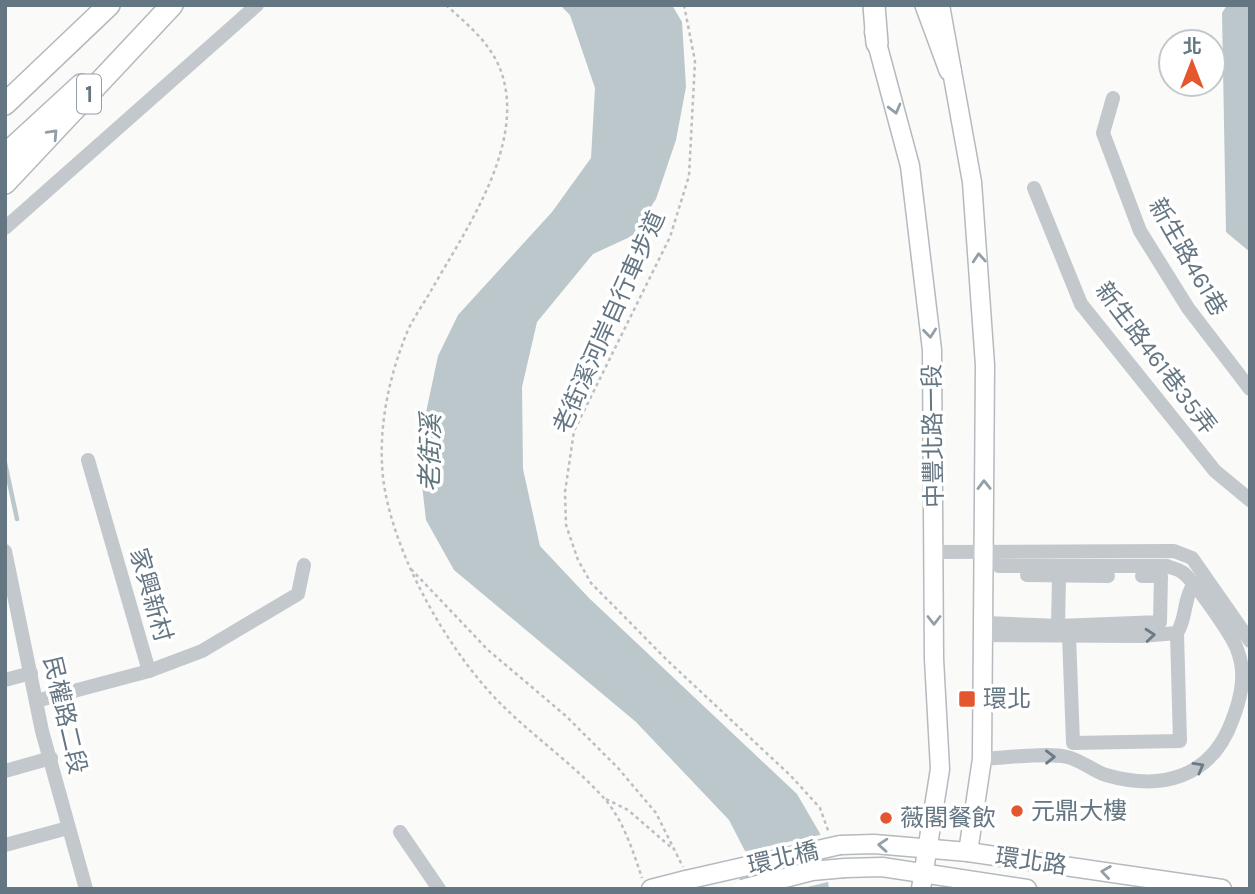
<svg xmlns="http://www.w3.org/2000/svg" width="1255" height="894" font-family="Karla,'Noto Sans TC',sans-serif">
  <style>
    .water { fill: #bbc7cb }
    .pier { fill: #fafaf8 }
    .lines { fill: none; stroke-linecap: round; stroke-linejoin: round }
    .stream { stroke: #bbc7cb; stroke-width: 4.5 }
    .major-casing { stroke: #b5babe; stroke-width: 21 }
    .highway-casing { stroke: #b4b9bd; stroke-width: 24 }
    .path { stroke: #bbbfc2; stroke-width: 2.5; stroke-dasharray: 3.5 3.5; stroke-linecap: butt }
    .minor { stroke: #c3c8cc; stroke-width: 14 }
    .major { stroke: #fff; stroke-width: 18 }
    .highway { stroke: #fff; stroke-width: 21 }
    .major-bridge-casing { stroke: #b5babe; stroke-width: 21; stroke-linecap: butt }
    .major-bridge { stroke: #fff; stroke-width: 18 }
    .oneway { stroke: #939fa8 }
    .oneway2 { stroke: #6a7a87 }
    .poi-dot { fill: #e4572e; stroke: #fff; stroke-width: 2.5 }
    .labels { text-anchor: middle; stroke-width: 7; stroke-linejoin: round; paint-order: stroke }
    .shield { fill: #fff; stroke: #939fa8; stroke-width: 2 }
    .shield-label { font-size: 23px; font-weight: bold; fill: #657683 }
    .street-label { font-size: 24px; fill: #657683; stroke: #fff }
    .poi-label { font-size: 24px; fill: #657683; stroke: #fff; text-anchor: start }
    .water-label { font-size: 26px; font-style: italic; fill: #60757c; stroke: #fff }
  </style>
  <rect width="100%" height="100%" fill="#fafaf8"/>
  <g class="water">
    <polygon points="560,5 672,5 682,22 686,87 676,140 656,199 632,236 593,254 537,322 522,387 523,469 540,546 589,598 797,794 822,837 829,889 757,889 745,851 729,820 636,722 454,570 426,520 418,450 438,356 458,315 552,212 591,158 595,88 570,15"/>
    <polygon points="1227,5 1250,5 1250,252 1226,232 1222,13"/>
  </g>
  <polygon class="pier" points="824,834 832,881 799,889 753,889 742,852"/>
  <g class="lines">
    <polyline class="stream" points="5,463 17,519"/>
    <g class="major-casing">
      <g id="major">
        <polyline points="940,5 972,182 985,365 982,759 968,852"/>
        <polyline points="874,32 910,166 932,350 934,659 940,769 921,889"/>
        <polyline points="840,845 874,844 968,852 1222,889"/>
        <polyline points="845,868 882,867 1027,889"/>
        <polyline points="651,889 686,880"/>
      </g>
    </g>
    <g class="highway-casing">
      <g id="highway">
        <polyline points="874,5 877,43"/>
        <polyline points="926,5 950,70"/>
        <polyline points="5,104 109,5"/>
        <polyline points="5,155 81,85"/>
        <polyline points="5,183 172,5"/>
      </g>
    </g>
    <g class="path">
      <path d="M446,5C468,25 492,44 502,74C525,146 466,229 432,289C423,305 410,322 404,340C389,379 380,422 382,464C385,542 447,651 502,705C534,737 573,764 603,797C623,819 633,851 642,878"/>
      <polyline points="684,5 695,61 689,176 670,237 574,431 565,492 566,525 578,560 591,583 668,661 791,776 820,808 829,833"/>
      <polyline points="411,569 488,650 566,716 618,768 656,813 683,867"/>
      <polyline points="606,799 628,810 673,849"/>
    </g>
    <g class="minor">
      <polyline points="1113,98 1103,133 1140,231 1188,308 1250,389"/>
      <polyline points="1034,188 1081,304 1215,471 1250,500"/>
      <polyline points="5,228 257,5"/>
      <polyline points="5,551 42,731 86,889"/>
      <polyline points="935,552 1174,551 1192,558 1250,641"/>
      <polyline points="1027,575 1108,576"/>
      <polyline points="985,623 1058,626 1160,622 1161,576 1142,576"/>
      <polyline points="1058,626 1059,577"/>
      <path d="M984,635L1141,636L1177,633C1187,617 1183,601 1193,585"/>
      <polyline points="1069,635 1073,743 1180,741 1177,633"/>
      <polyline points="149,671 202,651 298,594 304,565"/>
      <polyline points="5,680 31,673"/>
      <polyline points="36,701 149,671 88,460"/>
      <path d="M982,759C1004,758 1049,752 1067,757C1081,760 1093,771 1106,775C1161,791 1211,778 1232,721C1241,698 1247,674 1237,649C1232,635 1193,579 1182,572C1178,569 1171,568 1167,566H999L985,553"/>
      <polyline points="5,771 51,758"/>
      <polyline points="400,832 439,889"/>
      <polyline points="5,845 68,828"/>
    </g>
    <use href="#major" class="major"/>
    <use href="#highway" class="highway"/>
    <g class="major-bridge-casing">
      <g id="major-bridge">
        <polyline points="686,880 840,845"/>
        <polyline points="742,889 812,871 845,868"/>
      </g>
    </g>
    <use href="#major-bridge" class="major-bridge"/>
  </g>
  <defs><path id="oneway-chevron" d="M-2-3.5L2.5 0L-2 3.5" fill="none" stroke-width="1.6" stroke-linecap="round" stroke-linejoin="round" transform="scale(1.75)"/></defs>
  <g class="oneway">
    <use href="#oneway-chevron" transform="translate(895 109) rotate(75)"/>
    <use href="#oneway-chevron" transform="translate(53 134) rotate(-47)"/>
    <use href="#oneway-chevron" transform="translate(979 258) rotate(-94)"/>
    <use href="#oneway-chevron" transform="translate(930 333) rotate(84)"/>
    <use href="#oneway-chevron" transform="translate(984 485) rotate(-91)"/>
    <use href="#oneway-chevron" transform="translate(934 620) rotate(90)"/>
    <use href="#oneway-chevron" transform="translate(883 845) rotate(-176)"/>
    <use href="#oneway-chevron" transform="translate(1106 872) rotate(-172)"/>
  </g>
  <g class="oneway2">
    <use href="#oneway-chevron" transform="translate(1150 635) rotate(-5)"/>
    <use href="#oneway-chevron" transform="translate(1050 757) rotate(-1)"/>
    <use href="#oneway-chevron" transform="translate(1199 767) rotate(-29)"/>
  </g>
  <g class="poi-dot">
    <rect x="958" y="690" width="18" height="18" rx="3.5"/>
    <circle cx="1017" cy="811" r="7"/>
    <circle cx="886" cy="818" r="7"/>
  </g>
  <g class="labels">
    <rect class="shield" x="77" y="74.5" width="24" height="39" rx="5"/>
    <g class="shield-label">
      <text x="89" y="102">1</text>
    </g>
    <g class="street-label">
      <text transform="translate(1188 257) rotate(60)" y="8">新生路461巷</text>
      <text transform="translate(609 322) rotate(-66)" y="8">老街溪河岸自行車步道</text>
      <text transform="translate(1156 358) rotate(53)" y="8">新生路461巷35弄</text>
      <text transform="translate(933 436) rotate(-91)" y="8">中豐北路一段</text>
      <text transform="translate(151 595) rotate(74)" y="8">家興新村</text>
      <text transform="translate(65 715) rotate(77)" y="8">民權路二段</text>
      <text transform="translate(783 858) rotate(-13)" y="8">環北橋</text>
      <text transform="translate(1031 861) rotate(8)" y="8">環北路</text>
    </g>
    <g class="poi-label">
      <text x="983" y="707">環北</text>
      <text x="1031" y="819">元鼎大樓</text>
      <text x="900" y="826">薇閣餐飲</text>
    </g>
    <g class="water-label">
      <text transform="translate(430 453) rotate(-89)" y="9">老街溪</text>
    </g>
  </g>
  <rect width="1255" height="894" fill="none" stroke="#657683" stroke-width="14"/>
  <g transform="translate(1192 63)"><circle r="33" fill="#ffffff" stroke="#c1c8cd" stroke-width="2"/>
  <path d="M0-5L12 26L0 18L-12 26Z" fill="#e4572e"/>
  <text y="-10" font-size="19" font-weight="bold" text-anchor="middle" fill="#657683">北</text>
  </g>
</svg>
